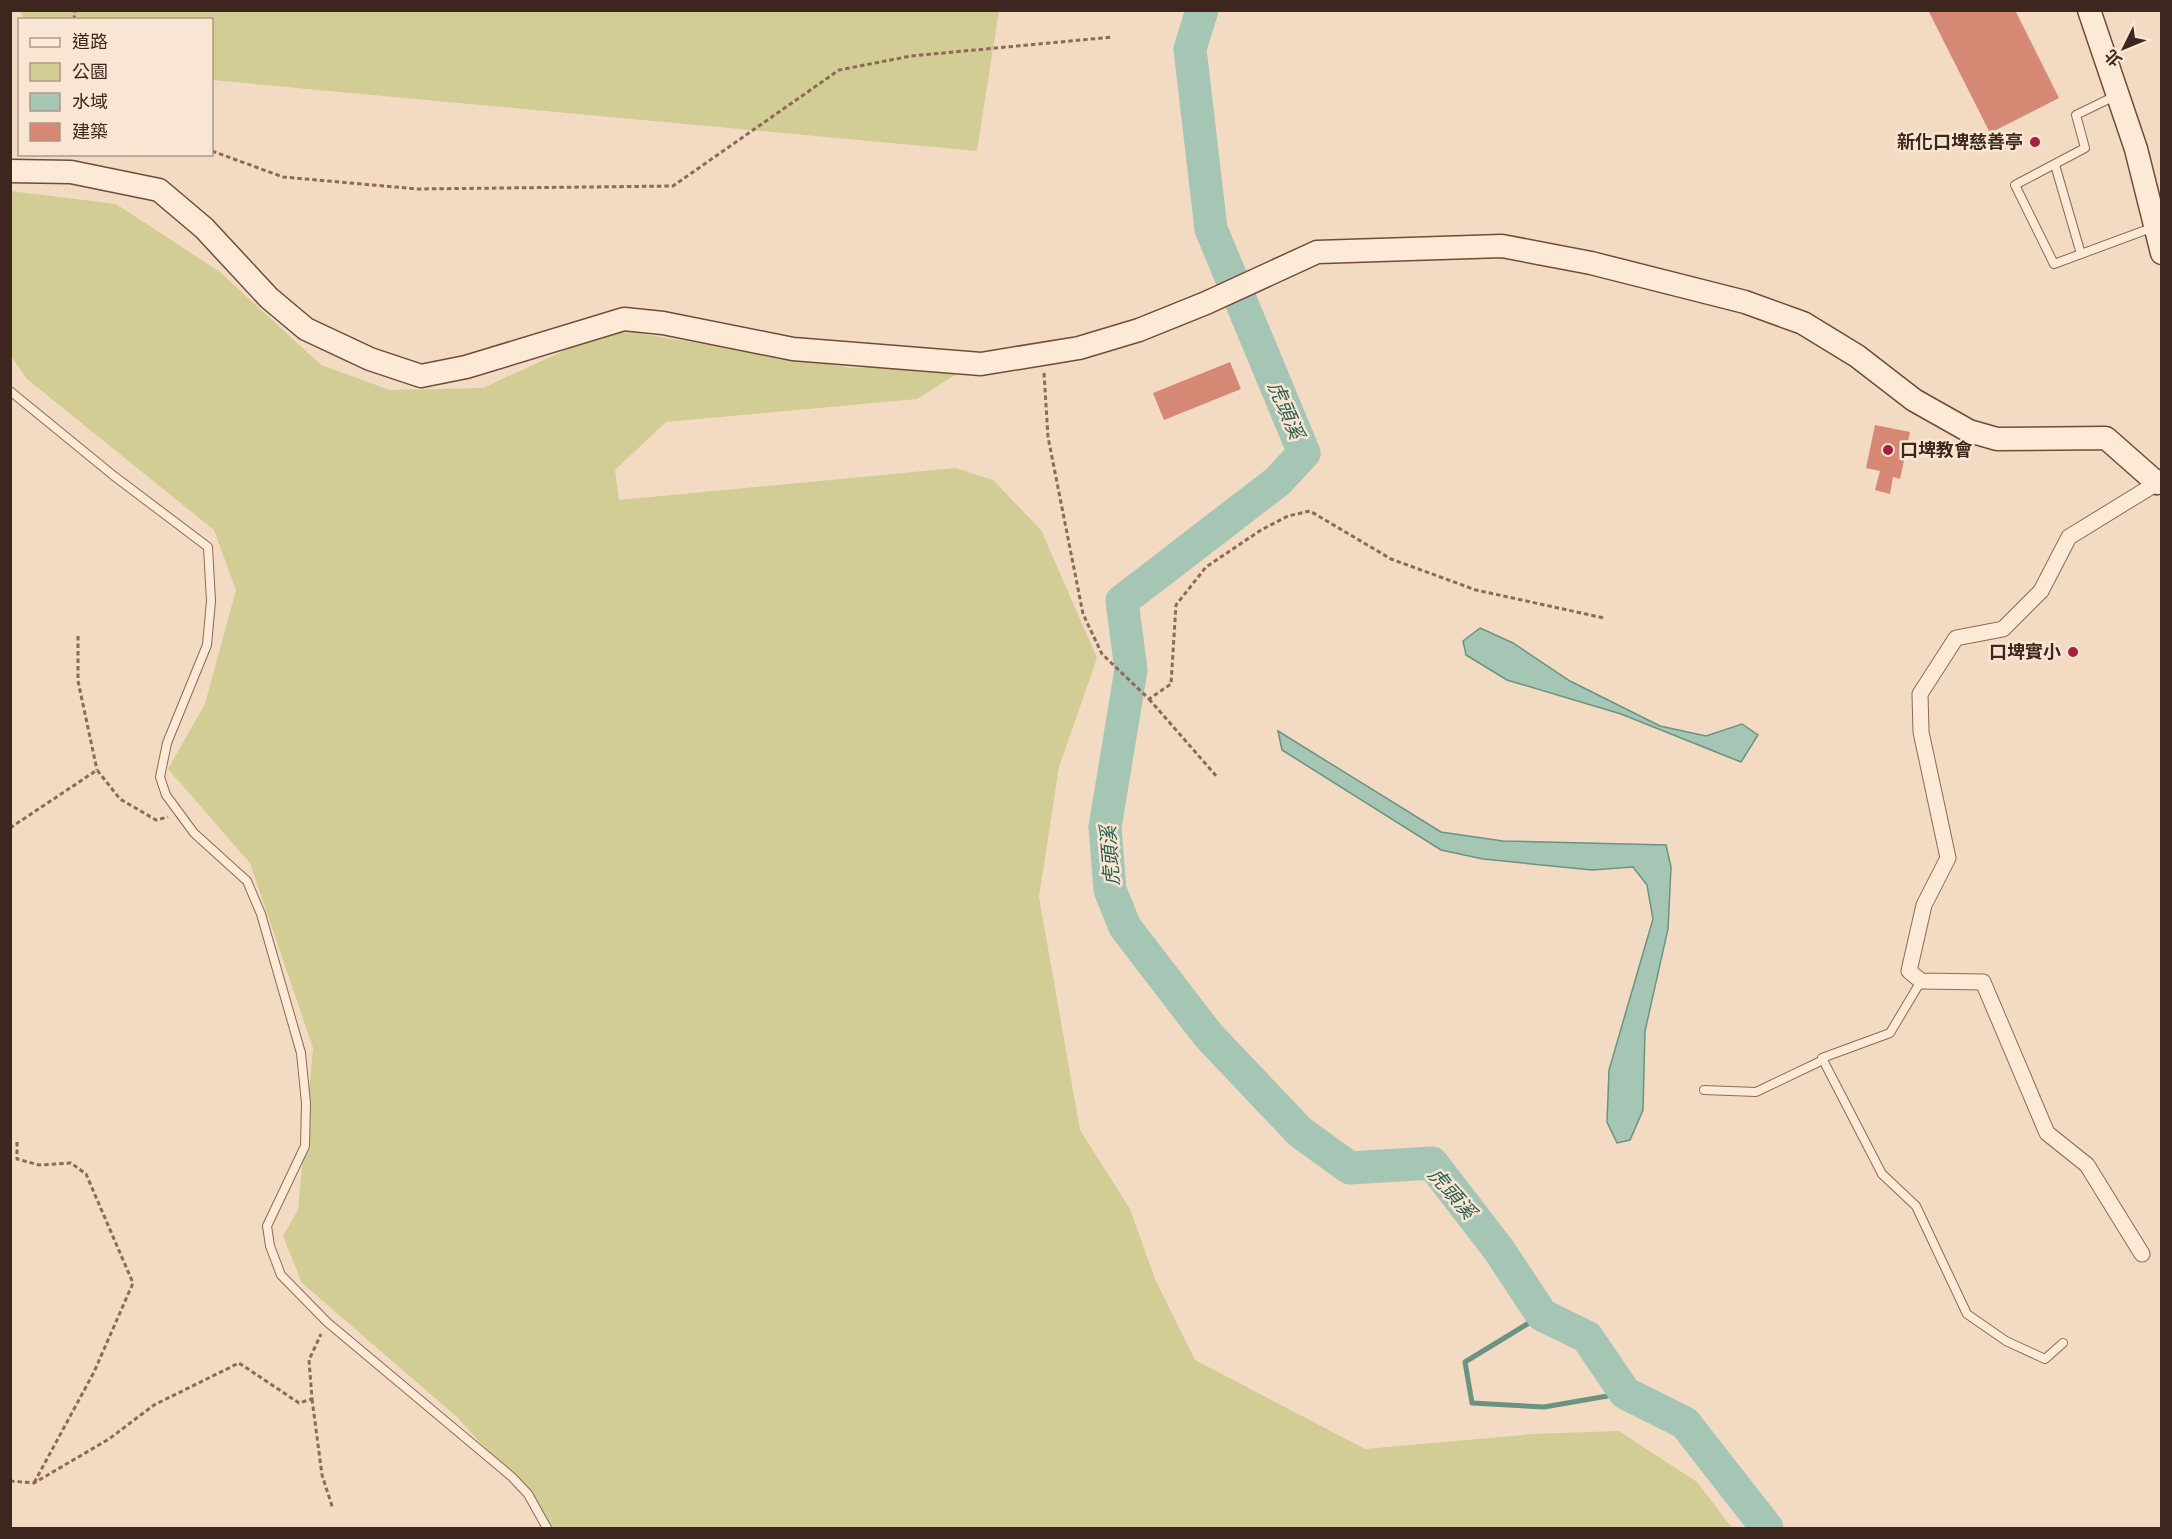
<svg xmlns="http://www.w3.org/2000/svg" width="2172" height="1539" font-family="Literata,'Noto Sans TC',serif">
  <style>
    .green { fill: #d2cd94 }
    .water { fill: #a5c5b5; stroke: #6a9481; stroke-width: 1.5 }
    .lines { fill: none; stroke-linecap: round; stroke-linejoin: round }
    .stream { stroke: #6a9481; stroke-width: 5 }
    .river { stroke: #a5c5b5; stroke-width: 33 }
    .building { fill: #d58874 }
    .lane-casing { stroke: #8f6957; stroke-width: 10 }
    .street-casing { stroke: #8f6957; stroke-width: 17 }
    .secondary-casing { stroke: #714a3a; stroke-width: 25 }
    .path { stroke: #8f6957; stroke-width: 3; stroke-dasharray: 4.5 3; stroke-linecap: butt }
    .lane { stroke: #fce9d6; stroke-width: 8 }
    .street { stroke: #fce9d6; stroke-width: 15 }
    .secondary { stroke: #fce9d6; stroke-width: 22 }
    .poi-dot { fill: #a5203c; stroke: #f9e6d2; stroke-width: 2 }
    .labels { text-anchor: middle; stroke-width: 5; stroke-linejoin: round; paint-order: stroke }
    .poi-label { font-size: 18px; font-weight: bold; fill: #3d261d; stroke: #f9e6d2; text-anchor: end }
    .water-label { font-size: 20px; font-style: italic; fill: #2a5e50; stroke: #f9e6d2 }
  </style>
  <rect width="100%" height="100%" fill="#f3dac2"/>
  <g class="green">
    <polygon points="20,11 999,11 977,151 212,80 212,20 24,20"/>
    <polygon points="10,191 116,204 220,272 321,365 390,390 483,388 611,329 852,368 976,362 917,399 666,422 615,470 619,500 956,468 993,480 1041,530 1097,658 1059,767 1039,897 1080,1130 1130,1209 1155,1279 1195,1360 1365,1449 1533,1434 1619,1431 1697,1482 1732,1528 551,1528 542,1511 457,1417 302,1283 283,1236 298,1210 313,1048 250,863 168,769 205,704 236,590 214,530 27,379 11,356"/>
  </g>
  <g class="water">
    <polygon points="1480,628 1513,643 1570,681 1660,726 1706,736 1742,724 1758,735 1741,762 1621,714 1507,680 1466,655 1463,641"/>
    <polygon points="1278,731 1441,832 1503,841 1666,845 1671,867 1668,929 1645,1031 1643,1110 1630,1140 1617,1143 1607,1122 1609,1070 1653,919 1647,885 1633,867 1592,870 1483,859 1441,850 1282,750"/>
  </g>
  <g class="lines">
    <polyline class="stream" points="1542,1315 1465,1362 1472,1403 1544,1407 1625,1393"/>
    <polyline class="river" points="1202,10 1190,49 1211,229 1304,453 1278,481 1122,601 1131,670 1105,827 1110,890 1125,927 1208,1035 1300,1132 1350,1168 1432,1163 1499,1250 1542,1315 1587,1337 1625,1393 1685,1423 1767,1528"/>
  </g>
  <g class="building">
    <polygon points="1928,10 2015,10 2059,98 1990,133"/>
    <polygon points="1230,362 1241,389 1164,420 1153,393"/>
    <polygon points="1875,425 1910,432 1900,479 1893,477 1890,494 1875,490 1880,471 1866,468"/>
  </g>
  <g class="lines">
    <g class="lane-casing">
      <g id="lane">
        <polyline points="2117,95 2076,115 2085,148 2015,185 2054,264 2154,227"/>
        <polyline points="2055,165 2081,254"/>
        <polyline points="10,391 114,476 208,547 211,601 207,645 167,743 160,777 166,795 194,833 247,881 261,914 301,1053 306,1103 305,1146 267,1226 270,1246 281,1275 327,1322 512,1477 528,1494 547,1528"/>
        <polyline points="1921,981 1890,1033 1822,1058 1882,1174 1916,1206 1967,1314 2006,1341 2045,1359 2063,1343"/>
        <polyline points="1704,1090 1756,1092 1823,1060"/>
      </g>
    </g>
    <g class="street-casing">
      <polyline id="street" points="2142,1254 2087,1165 2047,1133 1983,982 1921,981 1909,971 1924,905 1948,858 1921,732 1920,694 1956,638 2003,629 2041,591 2069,537 2157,483"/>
    </g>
    <g class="secondary-casing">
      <g id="secondary">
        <polyline points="2089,10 2136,149 2162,253"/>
        <polyline points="10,171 71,172 159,190 204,228 269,298 306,329 370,359 421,376 466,367 624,319 663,323 793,349 981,364 1079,348 1139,330 1206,303 1317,252 1502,246 1591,263 1745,302 1803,323 1857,356 1914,400 1969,431 1997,439 2106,438 2157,483 2162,481"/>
      </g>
    </g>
    <g class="path">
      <polyline points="74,20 75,10"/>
      <polyline points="212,151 283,177 418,189 673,186 839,70 911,56 1113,37"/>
      <polyline points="1044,373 1048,437 1083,614 1102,654 1149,699 1171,684 1176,605 1206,567 1261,530 1288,516 1310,511 1391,559 1476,590 1604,618"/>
      <polyline points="78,636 78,681 97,770"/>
      <polyline points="1149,699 1218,778"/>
      <polyline points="10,828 97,770 120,799 156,820 168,817"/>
      <polyline points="17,1142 17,1159 39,1165 71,1163 86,1174 133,1283 94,1372 34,1483"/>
      <polyline points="312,1399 322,1475 333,1509"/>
      <polyline points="10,1481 34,1483 109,1439 154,1405 239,1363 299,1403 312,1399 309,1360 321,1334"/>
    </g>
    <use href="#lane" class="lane"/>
    <use href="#street" class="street"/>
    <use href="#secondary" class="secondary"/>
  </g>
  <g class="poi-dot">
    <circle cx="2035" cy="142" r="6"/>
    <circle cx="1888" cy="450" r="6"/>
    <circle cx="2073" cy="652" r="6"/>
  </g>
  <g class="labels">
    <g class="poi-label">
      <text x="2023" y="148">新化口埤慈善亭</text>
      <text x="1900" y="456" text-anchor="start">口埤教會</text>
      <text x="2061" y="658">口埤實小</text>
    </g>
    <g class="water-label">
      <text transform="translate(1286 410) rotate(67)" y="7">虎頭溪</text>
      <text transform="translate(1110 856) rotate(-94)" y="7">虎頭溪</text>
      <text transform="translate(1452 1193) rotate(49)" y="7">虎頭溪</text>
    </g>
  </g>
  <rect width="2172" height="1539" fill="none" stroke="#3d261d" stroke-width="24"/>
  <rect x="18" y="18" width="195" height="138" fill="#f9e6d2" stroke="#ae998a" stroke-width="1.5"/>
  <rect x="30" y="38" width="30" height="9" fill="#fce9d6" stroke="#ae998a" stroke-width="1.5"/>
  <text x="72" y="48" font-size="18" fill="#3d261d">道路</text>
  <rect x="30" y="63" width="30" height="18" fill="#d2cd94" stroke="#ae998a" stroke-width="1.5"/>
  <text x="72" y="78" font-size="18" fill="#3d261d">公園</text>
  <rect x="30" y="93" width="30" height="18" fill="#a5c5b5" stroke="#ae998a" stroke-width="1.5"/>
  <text x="72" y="108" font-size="18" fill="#3d261d">水域</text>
  <rect x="30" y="123" width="30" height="18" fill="#d58874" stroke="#ae998a" stroke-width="1.5"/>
  <text x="72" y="138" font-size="18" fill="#3d261d">建築</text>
  <g transform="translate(2124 48) rotate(227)" stroke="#f9e6d2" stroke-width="4.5" paint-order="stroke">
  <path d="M0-4.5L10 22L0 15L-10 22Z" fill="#3d261d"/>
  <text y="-9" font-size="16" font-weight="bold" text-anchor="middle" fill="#3d261d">北</text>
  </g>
</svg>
